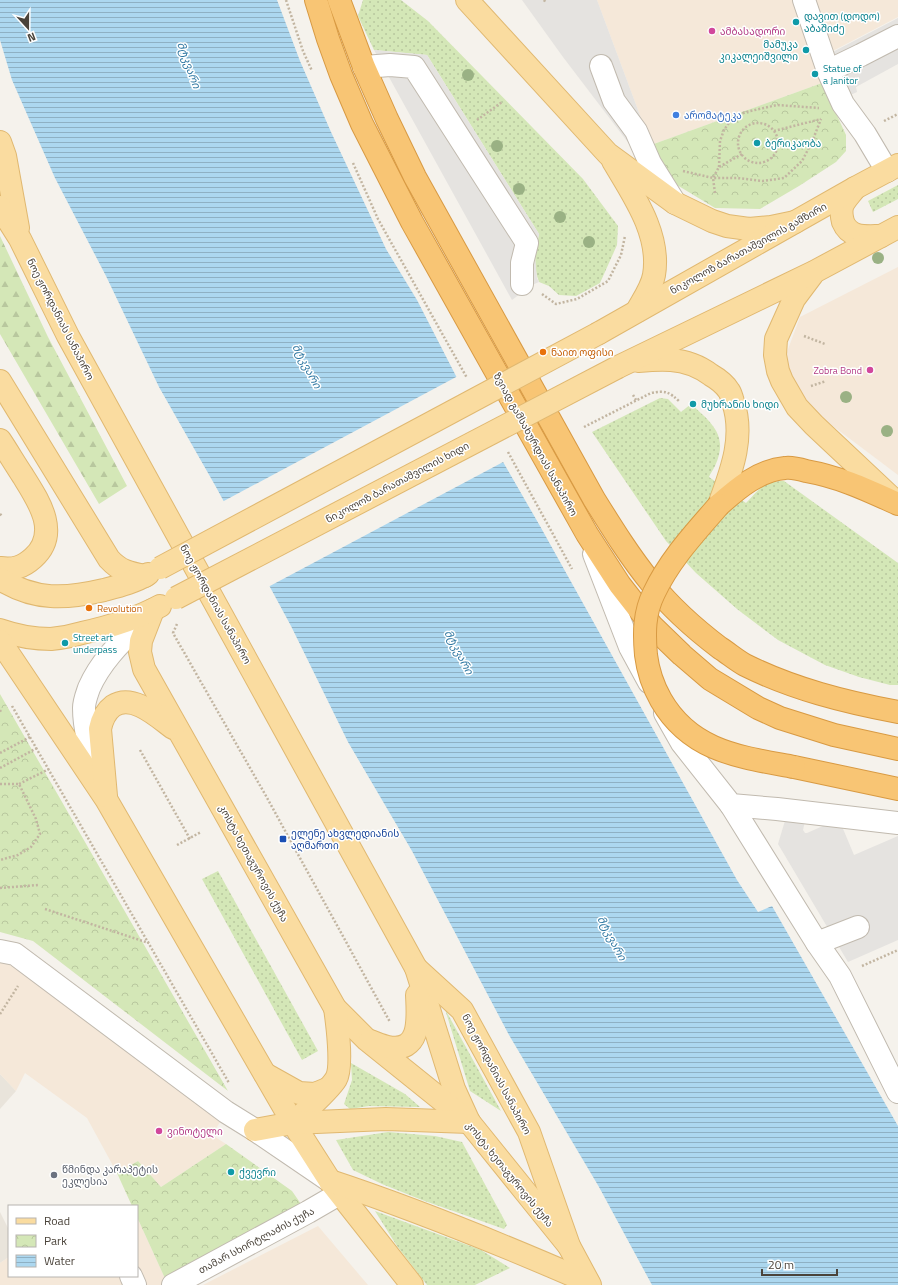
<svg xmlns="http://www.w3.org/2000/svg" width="898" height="1285" font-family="'Titillium Web','Noto Sans Georgian',sans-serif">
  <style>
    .residential { fill: #e9e4db }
    .commercial { fill: #f5e8d9 }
    .grass { fill: url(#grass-dots) }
    .forest { fill: url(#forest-firs) }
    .park { fill: url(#park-crowns) }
    .parking { fill: #e5e3e0 }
    .water { fill: url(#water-rules) }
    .pier { fill: #f5f2ec }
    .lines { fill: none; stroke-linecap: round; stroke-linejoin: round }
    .minor-casing { stroke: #c1baaf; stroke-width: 24 }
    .major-casing { stroke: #e0b870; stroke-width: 24 }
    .highway-casing { stroke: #d89a43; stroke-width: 24 }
    .path { stroke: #c2b5a1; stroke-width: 2.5; stroke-dasharray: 2 2; stroke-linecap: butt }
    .minor { stroke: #fff; stroke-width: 22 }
    .major { stroke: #fadca0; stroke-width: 22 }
    .highway { stroke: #f8c574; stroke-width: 22 }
    .major-bridge-casing { stroke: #e0b870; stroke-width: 24; stroke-linecap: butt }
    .highway-bridge-casing { stroke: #d89a43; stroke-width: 24; stroke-linecap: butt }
    .major-bridge { stroke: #fadca0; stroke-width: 22 }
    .highway-bridge { stroke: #f8c574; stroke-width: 22 }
    .tree { fill: #9ab184 }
    .culture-dot { fill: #0f9aa8; stroke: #fff; stroke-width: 1.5 }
    .hotel-dot { fill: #d1479c; stroke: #fff; stroke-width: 1.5 }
    .shop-dot { fill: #3f7fe0; stroke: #fff; stroke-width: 1.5 }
    .food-dot { fill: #e8710a; stroke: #fff; stroke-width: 1.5 }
    .transit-dot { fill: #1a4fb4; stroke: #fff; stroke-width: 1.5 }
    .worship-dot { fill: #6b7280; stroke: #fff; stroke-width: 1.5 }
    .labels { text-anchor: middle; stroke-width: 3; stroke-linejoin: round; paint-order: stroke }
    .culture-label { font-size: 10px; fill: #0d838f; stroke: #fff; text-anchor: start }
    .hotel-label { font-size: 10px; fill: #b23c85; stroke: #fff; text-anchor: start }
    .shop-label { font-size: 10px; fill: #366cbe; stroke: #fff; text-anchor: start }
    .street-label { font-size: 10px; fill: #4a433a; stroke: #fff }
    .food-label { font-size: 10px; fill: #c56008; stroke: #fff; text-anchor: start }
    .transit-label { font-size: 10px; fill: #164399; stroke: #fff; text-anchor: start }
    .worship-label { font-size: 10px; fill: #5b616d; stroke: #fff; text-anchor: start }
    .water-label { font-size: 11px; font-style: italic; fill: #3179a3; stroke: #fff }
  </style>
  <defs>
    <pattern id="grass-dots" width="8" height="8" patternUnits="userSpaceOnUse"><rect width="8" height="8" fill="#d4e7b7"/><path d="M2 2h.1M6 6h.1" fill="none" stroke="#b8c79e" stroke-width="1.8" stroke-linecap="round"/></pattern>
    <pattern id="forest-firs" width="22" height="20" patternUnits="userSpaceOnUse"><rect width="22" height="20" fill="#d4e7b7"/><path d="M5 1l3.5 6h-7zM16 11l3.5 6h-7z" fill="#b8c79e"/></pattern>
    <pattern id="park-crowns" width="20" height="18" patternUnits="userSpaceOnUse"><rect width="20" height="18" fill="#d4e7b7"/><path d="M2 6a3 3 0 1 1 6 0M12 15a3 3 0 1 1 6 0" fill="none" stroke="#b8c79e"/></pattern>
    <pattern id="water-rules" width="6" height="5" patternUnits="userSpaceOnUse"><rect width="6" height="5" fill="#acd7ef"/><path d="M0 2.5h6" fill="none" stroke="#8eb0c3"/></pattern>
  </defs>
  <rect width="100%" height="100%" fill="#f5f2ec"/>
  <g class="residential">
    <polygon points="0,1074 16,1091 0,1109"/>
    <polygon points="0,1212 9,1230 9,1257 0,1263"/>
  </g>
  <g class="commercial">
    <polygon points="597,0 795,0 822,83 651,145"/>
    <polygon points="808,0 898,0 898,17 827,54"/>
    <polygon points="898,267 898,475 805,405 789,377 787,352 800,317"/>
    <polygon points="0,962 23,969 220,1122 212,1135 226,1144 161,1187 138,1161 117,1173 87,1118 25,1073 16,1091 0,1074"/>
    <polygon points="137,1217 168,1285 0,1285 0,1263 9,1257 9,1276 137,1276"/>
    <polygon points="318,1226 368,1285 203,1285"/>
  </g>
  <g class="grass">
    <path d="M363,0H401L428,21L583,179L618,226L617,245L600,283L576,296L559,295L549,286L539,282C533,267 535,250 539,234L427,55L374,50L358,16Z"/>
    <polygon points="898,185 898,199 873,212 868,201"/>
    <path d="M660,398L668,399L681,412L691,404C712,423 729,436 715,466C713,470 710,474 709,477L746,503C759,490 763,481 784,481L898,563V685H890L859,677L825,665L778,640L737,609L696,573L666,541L592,432Z"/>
    <polygon points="218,871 318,1051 302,1060 202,879"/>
    <polygon points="445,1009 501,1111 470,1091"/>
    <polygon points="351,1063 405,1094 420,1107 369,1106 350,1109 344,1104 352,1080"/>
    <polygon points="388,1132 435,1136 462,1142 507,1225 504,1229 422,1200 382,1184 353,1170 336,1140"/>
    <polygon points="375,1211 481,1250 510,1268 475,1285 427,1285 397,1246"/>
  </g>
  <polygon class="forest" points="0,236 48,337 127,486 99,504 0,334"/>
  <g class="park">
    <polygon points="822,83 846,135 846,151 836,162 799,186 760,209 715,208 667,179 651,145"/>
    <polygon points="0,694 228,1091 33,941 0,932"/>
    <polygon points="226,1144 292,1191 301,1204 168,1285 137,1217 137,1206 132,1206 117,1173 138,1161 161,1187"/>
  </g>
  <g class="parking">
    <polygon points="522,0 597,0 651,145 630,145 563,57"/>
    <polygon points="898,18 898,64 856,87 857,92 844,98 827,55"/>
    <polygon points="374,50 427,55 539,234 535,257 537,278 539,282 532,285 512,300"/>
    <polygon points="787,814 806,817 803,830 805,833 807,833 832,822 841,824 854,855 898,836 898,940 848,962 778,844"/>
  </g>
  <polygon class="water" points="0,0 277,0 300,61 331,132 386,249 417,300 476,415 540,526 737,880 758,912 772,906 898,1126 898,1285 652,1285 599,1187 509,1035 412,851 348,742 291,626 216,487 159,387 106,276 55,178 12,80 0,40"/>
  <polygon class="pier" points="458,376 477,414 505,461 268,587 222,502"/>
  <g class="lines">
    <g class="minor-casing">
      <g id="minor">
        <polyline points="804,0 828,71 843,104 865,134 887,171"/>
        <polyline points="601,66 614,101 636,131 650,163 675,203"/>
        <polyline points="364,67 390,65 414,67 527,243 522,263 522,284"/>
        <polyline points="828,71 861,55 898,36"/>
        <polyline points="594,554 630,647 649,682"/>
        <polyline points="665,713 682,743 731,805 777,809 898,823"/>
        <path d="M99,777C92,754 84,732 84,708C84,701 87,694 89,688C103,656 130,634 153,610"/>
        <polyline points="731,805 817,943 840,976 898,1092"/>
        <polyline points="817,943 858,927"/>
        <polyline points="0,951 15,954 226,1112 255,1130 330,1181"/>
        <polyline points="131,1276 135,1285"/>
        <polyline points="173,1285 308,1212 339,1194"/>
      </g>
    </g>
    <g class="major-casing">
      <g id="major">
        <polyline points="467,0 608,154 675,203 712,221 727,226 749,229 771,227 795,222"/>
        <polyline points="0,142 5,156 18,228"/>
        <path d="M613,161C633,195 661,234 654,275C652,287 643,300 637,311"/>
        <path d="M855,188C851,194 844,200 842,207C841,211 842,218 843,222C850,239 866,236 881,236"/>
        <polyline points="0,207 20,239 68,336 416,968 454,1089 469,1122"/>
        <polyline points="812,275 794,299 776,339 775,355 778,371 782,381 797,407 814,425 896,502"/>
        <polyline points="599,333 855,188 898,165"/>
        <path d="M638,361C649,360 661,359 671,360C686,361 699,366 711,375C718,379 724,383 729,391C731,394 732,398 733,402C745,437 731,472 719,505"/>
        <polyline points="618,367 814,272 898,227"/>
        <path d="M0,381L109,559C120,571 129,573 145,576"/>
        <path d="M0,440C8,452 15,464 23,476C38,500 61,533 33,558C23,567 14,570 0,568"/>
        <path d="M0,579C35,601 66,599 104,590C119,586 135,582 148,574"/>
        <polyline points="153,610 141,641 140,652 144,669 335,1008 367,1040 469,1122 569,1246"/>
        <path d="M0,630C17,636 33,639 51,639C61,638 72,636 82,633C109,627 136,619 160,606"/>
        <polyline points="0,641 106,799 293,1123 330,1181 412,1285"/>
        <path d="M106,796L100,729C102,719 105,712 113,706C133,693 158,717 173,728"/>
        <polyline points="416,968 462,1010 529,1132 569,1246 590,1285"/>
        <path d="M370,1041C376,1043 382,1046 388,1047C422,1053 418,1017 417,995"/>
        <polyline points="265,1074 299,1093 315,1094 327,1089"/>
        <path d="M293,1123C305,1111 328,1092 336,1079C343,1067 337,1022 335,1008"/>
        <polyline points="255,1130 293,1123 386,1119 469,1122"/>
        <path d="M330,1181C418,1210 503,1245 588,1282"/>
      </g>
    </g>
    <g class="highway-casing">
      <g id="highway">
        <polyline points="316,0 328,39 341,75 362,124 412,222 587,534 620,585 652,626 682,655 710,679 758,708 780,718 834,735 898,749"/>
        <path d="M339,0L364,67L387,119L415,177L594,499C612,528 630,557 652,584C672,609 695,629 720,648C728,653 736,660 745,665C793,689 845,702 898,712"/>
        <path d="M719,505C737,489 759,470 785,468C791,467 799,469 806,471C840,477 867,490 898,504"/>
        <polyline points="794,767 898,789"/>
      </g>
    </g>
    <g class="path">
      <polyline points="286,0 303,51 312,71"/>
      <polyline points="544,0 546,3"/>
      <polyline points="477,120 502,102"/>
      <polyline points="884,121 898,114"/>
      <circle cx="758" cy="143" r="20"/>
      <polyline points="774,131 821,119"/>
      <polyline points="353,163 378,219 467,378"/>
      <polyline points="719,167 720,141 724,130 733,117 746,112 777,105 819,108"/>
      <polyline points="683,171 713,178 737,178 763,181 784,178 802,161 812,142 821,119"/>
      <polyline points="715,193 713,178 719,167 742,154"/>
      <polyline points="542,294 556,304 577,299 608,281 621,255 625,236"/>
      <polyline points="804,336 825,344"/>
      <polyline points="811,386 826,381"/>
      <polyline points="633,395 636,400"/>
      <path d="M584,427L651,393C666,390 669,392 680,402"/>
      <polyline points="508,452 572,569"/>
      <polyline points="0,514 2,516"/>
      <polyline points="177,624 173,633 266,796 390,1022"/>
      <polyline points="12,706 229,1083"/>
      <polyline points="0,710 1,712"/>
      <polyline points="140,750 190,839"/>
      <polyline points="0,753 30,737"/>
      <polyline points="0,768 37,748"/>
      <polyline points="0,784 19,784 36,819 40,834 31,847 18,855 0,860"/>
      <polyline points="19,784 49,769"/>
      <polyline points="177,845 201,832"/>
      <polyline points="0,888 38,885"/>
      <polyline points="45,909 149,943"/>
      <polyline points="862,966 898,950"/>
      <polyline points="0,1014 18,986"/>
    </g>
    <use href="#minor" class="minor"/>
    <use href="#major" class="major"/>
    <use href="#highway" class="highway"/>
    <g class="major-bridge-casing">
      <g id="major-bridge">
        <polyline points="160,568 599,333"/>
        <polyline points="176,598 618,367"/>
      </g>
    </g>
    <g class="highway-bridge-casing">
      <path id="highway-bridge" d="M719,505C695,533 670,559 654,593C644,613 644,633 646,655C648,671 653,686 661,700C691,752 741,757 794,767"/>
    </g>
    <use href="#major-bridge" class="major-bridge"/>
    <use href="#highway-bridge" class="highway-bridge"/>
  </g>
  <g class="tree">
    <circle cx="468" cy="75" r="6"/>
    <circle cx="497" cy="146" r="6"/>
    <circle cx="519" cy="189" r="6"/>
    <circle cx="560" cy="217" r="6"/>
    <circle cx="589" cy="242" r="6"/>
    <circle cx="878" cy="258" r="6"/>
    <circle cx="846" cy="397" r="6"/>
    <circle cx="887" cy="431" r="6"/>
  </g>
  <g class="culture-dot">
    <circle cx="796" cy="22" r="4"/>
    <circle cx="806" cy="50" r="4"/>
    <circle cx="815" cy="74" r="4"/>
    <circle cx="757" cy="143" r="4"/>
    <circle cx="693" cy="404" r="4"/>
    <circle cx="65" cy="643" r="4"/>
    <circle cx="231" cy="1172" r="4"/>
  </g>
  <g class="hotel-dot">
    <circle cx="712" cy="31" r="4"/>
    <circle cx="870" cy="370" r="4"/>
    <circle cx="159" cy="1131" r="4"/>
  </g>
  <circle class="shop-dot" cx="676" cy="115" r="4"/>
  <g class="food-dot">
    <circle cx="543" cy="352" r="4"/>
    <circle cx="89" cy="608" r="4"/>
  </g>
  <rect class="transit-dot" x="279" y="835" width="8" height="8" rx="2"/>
  <circle class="worship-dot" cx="54" cy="1175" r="4"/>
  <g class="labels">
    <g class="culture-label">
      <text x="804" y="20">დავით (დოდო)<tspan x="804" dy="12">აბაშიძე</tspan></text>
      <text x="798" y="48" text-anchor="end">მამუკა<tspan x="798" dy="12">კიკალეიშვილი</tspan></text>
      <text x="823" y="72">Statue of<tspan x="823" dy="12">a Janitor</tspan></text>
      <text x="765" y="147">ბერიკაობა</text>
      <text x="701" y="408">მუხრანის ხიდი</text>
      <text x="73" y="641">Street art<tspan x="73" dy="12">underpass</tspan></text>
      <text x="239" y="1176">ქვევრი</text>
    </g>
    <g class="hotel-label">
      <text x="720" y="35">ამბასადორი</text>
      <text x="862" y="374" text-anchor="end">Zobra Bond</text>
      <text x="167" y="1135">ვინოტელი</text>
    </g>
    <g class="shop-label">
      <text x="684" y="119">არომატეკა</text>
    </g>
    <g class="street-label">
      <text transform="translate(748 248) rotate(-29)" y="4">ნიკოლოზ ბარათაშვილის გამზირი</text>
      <text transform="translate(61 319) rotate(63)" y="4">ნოე ჟორდანიას სანაპირო</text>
      <text transform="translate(536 444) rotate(61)" y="4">ზვიად გამსახურდიას სანაპირო</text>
      <text transform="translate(397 482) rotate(-28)" y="4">ნიკოლოზ ბარათაშვილის ხიდი</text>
      <text transform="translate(216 604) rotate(61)" y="4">ნოე ჟორდანიას სანაპირო</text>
      <text transform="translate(254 863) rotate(61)" y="4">კოსტა ხეთაგუროვის ქუჩა</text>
      <text transform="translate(497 1074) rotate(62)" y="4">ნოე ჟორდანიას სანაპირო</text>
      <text transform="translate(510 1174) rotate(51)" y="4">კოსტა ხეთაგუროვის ქუჩა</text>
      <text transform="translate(256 1240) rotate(-28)" y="4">თამარ სხირტლაძის ქუჩა</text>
    </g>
    <g class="food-label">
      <text x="551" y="356">ნაით ოფისი</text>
      <text x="97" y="612">Revolution</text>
    </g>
    <g class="transit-label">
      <text x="291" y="837">ელენე ახვლედიანის<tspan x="291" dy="12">აღმართი</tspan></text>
    </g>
    <g class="worship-label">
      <text x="62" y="1173">წმინდა კარაპეტის<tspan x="62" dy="12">ეკლესია</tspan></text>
    </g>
    <g class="water-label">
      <text transform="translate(189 65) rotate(70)" y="4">მტკვარი</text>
      <text transform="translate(307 366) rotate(62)" y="4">მტკვარი</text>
      <text transform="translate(459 652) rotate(62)" y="4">მტკვარი</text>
      <text transform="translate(612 938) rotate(62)" y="4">მტკვარი</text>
    </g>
  </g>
  <rect x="8" y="1205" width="130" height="72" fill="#ffffff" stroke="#b7b4b0"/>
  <rect x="16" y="1218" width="20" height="6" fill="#fadca0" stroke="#b7b4b0"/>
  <text x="44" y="1225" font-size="12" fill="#4a433a">Road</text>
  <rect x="16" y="1235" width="20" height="12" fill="url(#park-crowns)" stroke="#b7b4b0"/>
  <text x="44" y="1245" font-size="12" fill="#4a433a">Park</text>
  <rect x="16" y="1255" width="20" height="12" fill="url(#water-rules)" stroke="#b7b4b0"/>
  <text x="44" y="1265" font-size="12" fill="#4a433a">Water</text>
  <g transform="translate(28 28) rotate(159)" stroke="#ffffff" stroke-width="3" paint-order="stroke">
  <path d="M0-3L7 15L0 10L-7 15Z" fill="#4a433a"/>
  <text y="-6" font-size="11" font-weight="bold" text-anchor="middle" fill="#4a433a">N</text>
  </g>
  <path d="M762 1269v6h75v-6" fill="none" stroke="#4a433a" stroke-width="2"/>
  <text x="768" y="1269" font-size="12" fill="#4a433a" stroke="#ffffff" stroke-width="3" paint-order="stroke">20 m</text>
</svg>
